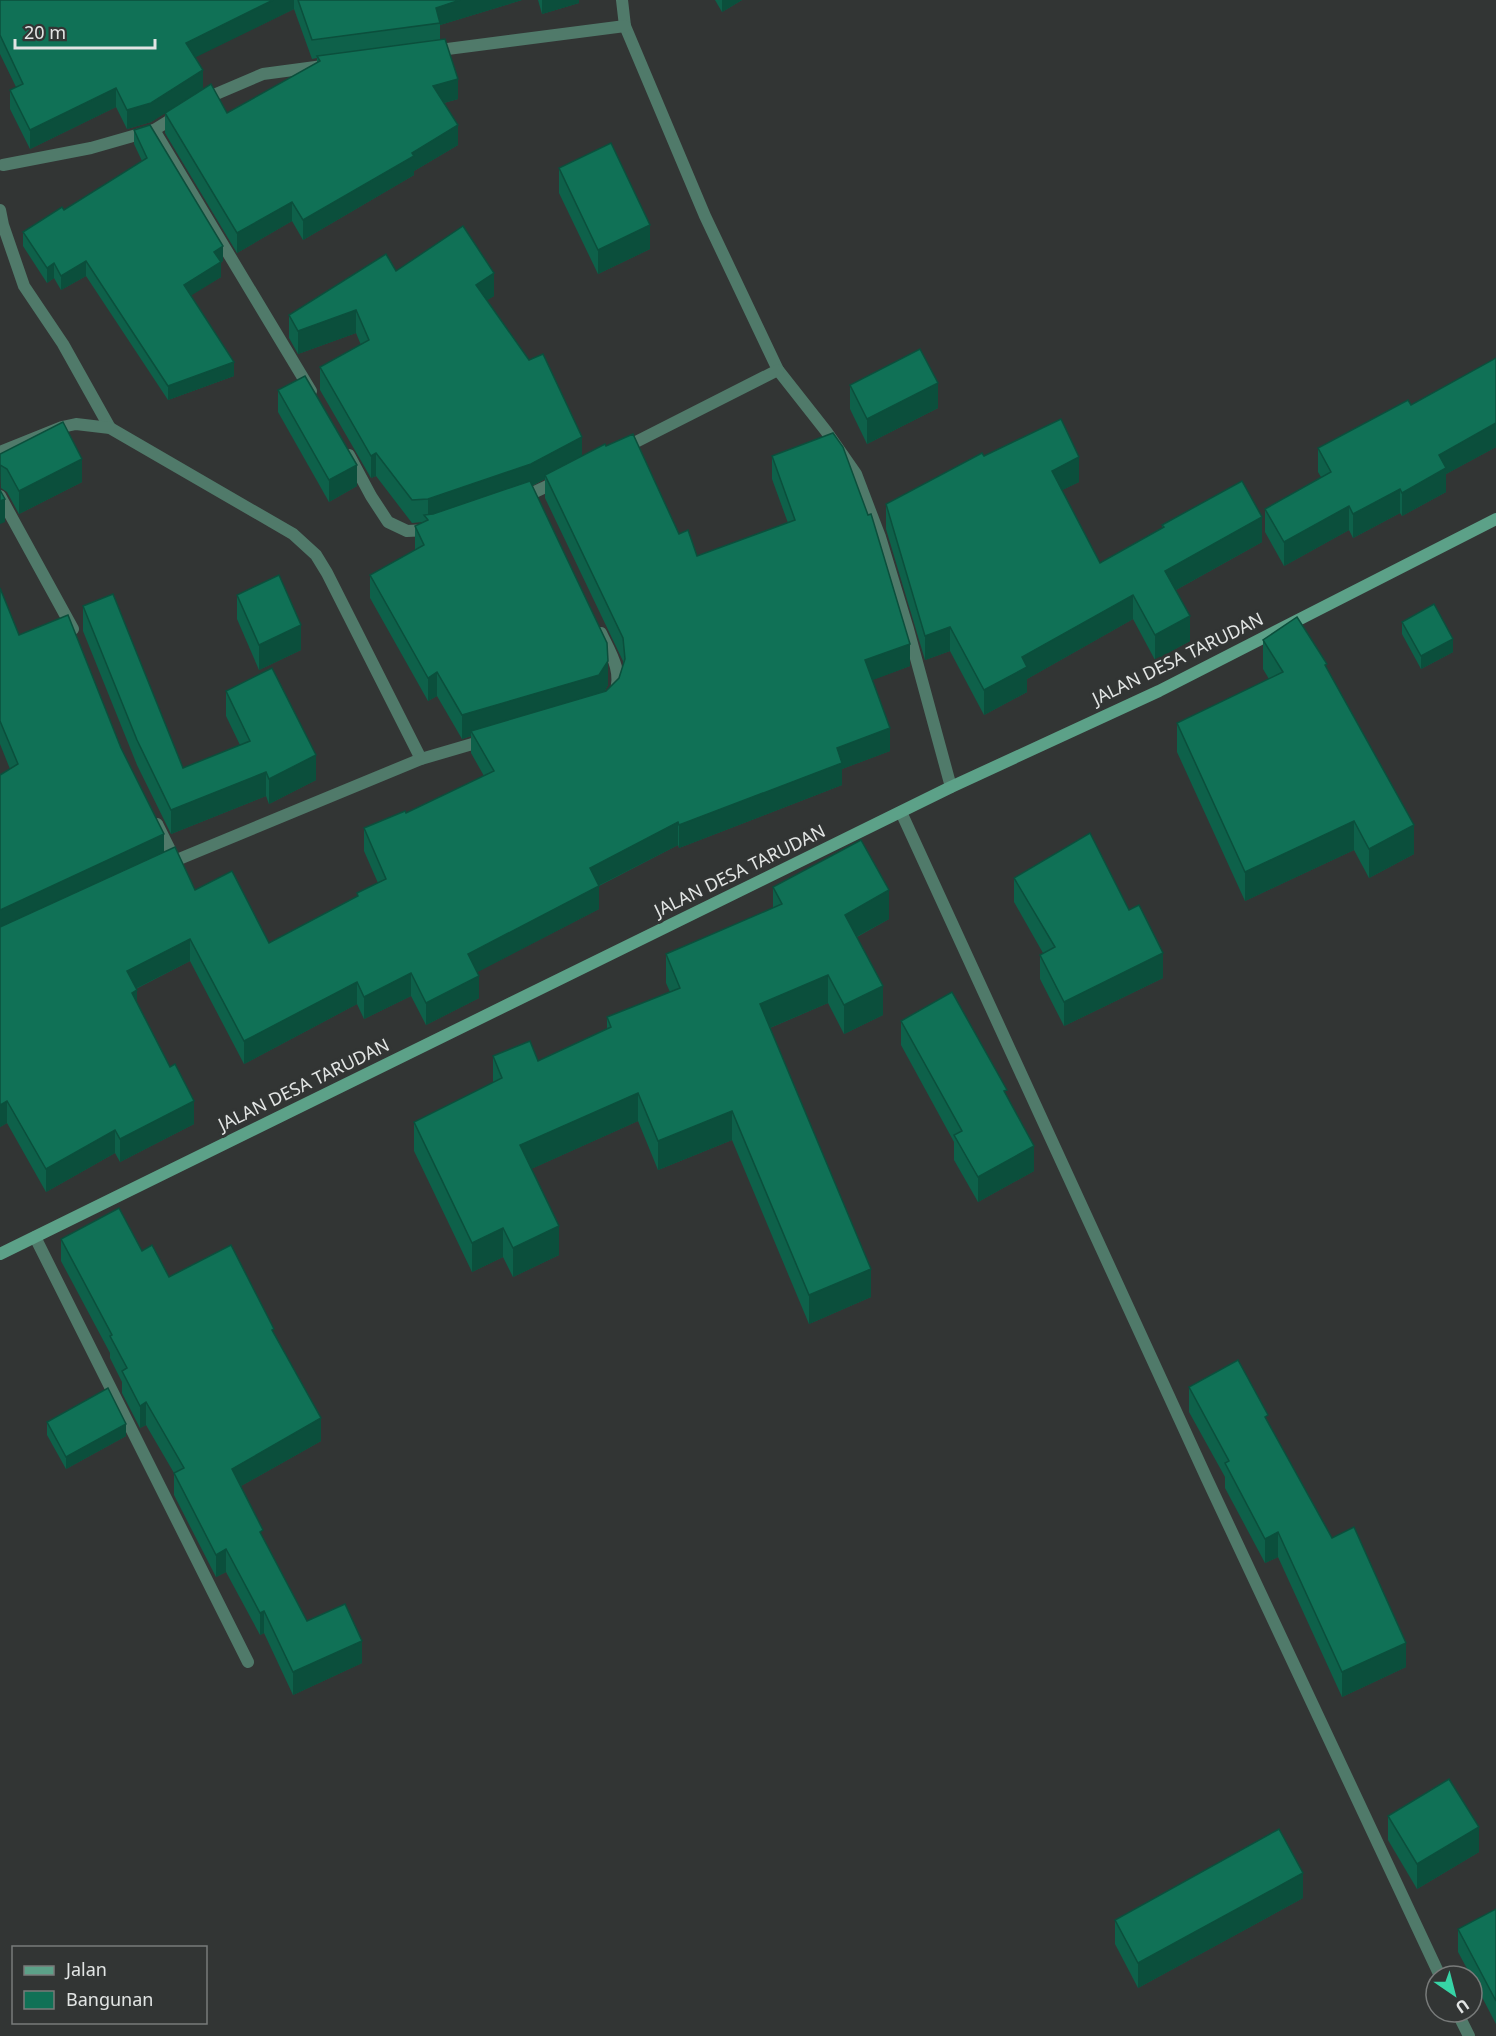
<svg xmlns="http://www.w3.org/2000/svg" width="1496" height="2036" font-family="'Noto Sans',sans-serif">
  <style>
    .lines { fill: none; stroke-linecap: round; stroke-linejoin: round }
    .street { stroke: #507a6a; stroke-width: 12 }
    .secondary { stroke: #5ca188; stroke-width: 12 }
    .wall { fill: #0e614a; fill-rule: evenodd }
    .shaded-wall { fill: #0b4f3c }
    .building { fill: #107156; stroke: #0b4f3c; stroke-width: 1.5 }
    .labels { text-anchor: middle; stroke-width: 6; stroke-linejoin: round; paint-order: stroke }
    .street-label { font-size: 18px; fill: #e2e5e4; stroke: #323534 }
  </style>
  <rect width="100%" height="100%" fill="#323534"/>
  <g class="lines">
    <g class="street">
      <polyline points="622,0 625,26 705,216 778,370 826,431 856,474 880,537 908,629 951,787"/>
      <polyline points="432,51 625,26"/>
      <polyline points="202,100 263,74 323,66"/>
      <polyline points="154,130 311,391"/>
      <polyline points="3,165 91,148 154,130 180,114"/>
      <polyline points="0,210 3,225 24,286 63,344 110,428"/>
      <polyline points="622,449 778,370"/>
      <polyline points="0,452 62,427 76,424 110,428 293,534 316,555 327,573 421,759"/>
      <polyline points="349,455 371,496 388,522 407,531 429,530"/>
      <polyline points="0,496 73,629"/>
      <polyline points="522,498 558,481"/>
      <path d="M601,633C610,652 623,671 615,693"/>
      <polyline points="901,812 1207,1479 1440,1976"/>
      <polyline points="157,824 175,860"/>
      <polyline points="167,864 421,759 486,740"/>
      <polyline points="35,1237 248,1662"/>
      <polyline points="1457,2012 1469,2036"/>
    </g>
    <polyline class="secondary" points="0,1254 951,787 1159,691 1496,519"/>
  </g>
  <g class="wall">
    <path d="M0,0H522L440,25V39L458,99L444,103L458,145L414,171V175L303,240L292,221L237,253L165,133V113L151,122L127,129L116,107L30,149L10,109V90L16,87L0,54ZM294,9L312,59L317,58V63L227,113L203,90L195,57Z"/>
    <polygon points="538,0 579,0 579,3 542,14"/>
    <polygon points="715,0 742,0 722,12"/>
    <polygon points="134,130 223,261 221,262 221,277 191,295 234,376 168,400 86,276 61,290 54,278 47,283 23,246 23,232 64,210 142,161 134,144"/>
    <polygon points="559,168 650,249 598,274 559,193"/>
    <path d="M396,271L494,296L487,300L582,456L606,446L697,556L788,523L772,479V456L910,666L872,680L890,751L842,769V785L679,848L678,845L599,886V909L477,972L479,998L426,1025L411,996L364,1019L357,1004L244,1064L190,961L136,989L137,1003L194,1124L120,1162L115,1153L46,1192L7,1123L0,1127L10,769L0,744V588L19,635L121,748L164,852L195,890L269,943L357,896V893L378,883L364,851V828L406,813L484,776L471,753V736L462,739L437,696L428,701L370,598V575L415,550V526L423,522L412,523L376,476L371,478L320,390V367L361,345L356,333L298,354L289,338V315ZM545,479V498L623,661V666L619,678L606,691L604,692L608,685L532,486Z"/>
    <polygon points="1496,358 1496,447 1446,474 1446,492 1402,516 1400,513 1353,538 1349,530 1284,566 1265,532 1265,509 1321,477 1318,472 1318,448 1411,405"/>
    <polygon points="850,385 938,408 867,444 850,409"/>
    <polygon points="278,390 357,486 329,502 278,412"/>
    <polygon points="0,454 82,482 19,514 7,492 1,488"/>
    <polygon points="984,456 1079,482 1062,490 1100,563 1162,528 1162,525 1262,542 1176,590 1190,641 1155,660 1133,619 1027,679 1027,692 984,715 950,651 925,660 886,529 886,504"/>
    <polygon points="237,595 301,650 259,670 237,619"/>
    <polygon points="83,606 183,768 240,745 226,716 226,691 316,780 269,804 266,796 171,834 137,765 83,631"/>
    <polygon points="1402,622 1453,652 1421,669 1402,634"/>
    <polygon points="1263,640 1327,669 1414,854 1369,878 1354,850 1245,901 1177,752 1177,723 1269,679 1263,669"/>
    <polygon points="1014,878 1163,978 1064,1026 1040,979 1040,955 1043,953 1014,902"/>
    <polygon points="773,887 889,919 857,937 883,1015 844,1034 828,1003 770,1028 871,1297 809,1324 732,1140 658,1170 638,1121 531,1169 559,1255 513,1277 503,1257 472,1272 414,1151 414,1122 493,1083 493,1056 538,1061 607,1029 607,1017 670,992 666,983 666,954 773,908"/>
    <polygon points="901,1021 1007,1096 1034,1171 978,1202 954,1160 954,1142 901,1045"/>
    <polygon points="61,1239 142,1251 169,1277 274,1334 321,1441 241,1486 263,1539 307,1621 362,1663 293,1695 264,1633 260,1635 226,1572 216,1577 174,1495 174,1473 146,1425 140,1428 122,1393 122,1382 110,1358 110,1353 61,1261"/>
    <polygon points="1189,1387 1268,1423 1332,1538 1406,1667 1342,1697 1278,1557 1265,1563 1225,1488 1225,1477 1189,1412"/>
    <polygon points="47,1422 126,1436 66,1469 47,1435"/>
    <polygon points="1388,1816 1479,1852 1417,1889 1388,1840"/>
    <polygon points="1303,1898 1138,1988 1115,1944 1115,1920"/>
    <polygon points="1496,1909 1496,2024 1472,1978 1472,1976 1471,1976 1458,1952 1458,1929"/>
  </g>
  <g class="shaded-wall">
    <polygon points="273,0 294,0 294,9 186,62 186,43"/>
    <polygon points="460,0 522,0 440,25 436,8"/>
    <polygon points="542,0 579,0 579,3 542,14"/>
    <polygon points="722,0 742,0 722,12"/>
    <polygon points="203,70 203,90 151,122 127,129 127,110"/>
    <polygon points="458,79 458,99 433,106 433,86"/>
    <polygon points="116,88 116,107 30,149 30,130"/>
    <polygon points="458,125 458,145 414,171 414,175 303,240 303,220"/>
    <polygon points="292,202 292,221 237,253 237,233"/>
    <polygon points="650,225 650,249 598,274 598,250"/>
    <polygon points="223,246 223,261 221,262 221,277 184,300 184,285 214,252"/>
    <polygon points="86,261 86,276 61,290 61,276"/>
    <polygon points="54,263 54,278 47,283 47,268"/>
    <polygon points="494,273 494,296 476,307 476,285"/>
    <polygon points="356,310 356,333 298,354 298,331"/>
    <polygon points="234,362 234,376 168,400 168,386"/>
    <polygon points="938,383 938,408 867,444 867,419"/>
    <polygon points="1496,423 1496,447 1446,474 1446,492 1402,516 1402,493 1439,455"/>
    <polygon points="582,437 582,460 545,475 545,479 531,486 428,522 428,499"/>
    <polygon points="376,453 376,476 371,478 371,456"/>
    <polygon points="1079,457 1079,482 1052,495 1052,471"/>
    <polygon points="82,459 82,482 19,514 19,491"/>
    <polygon points="0,465 1,465 0,488"/>
    <polygon points="357,465 357,486 329,502 329,480"/>
    <polygon points="1400,489 1400,513 1353,538 1353,514"/>
    <polygon points="5,499 5,522 0,524 0,501"/>
    <polygon points="1349,506 1349,530 1284,566 1284,542"/>
    <polygon points="1262,517 1262,542 1165,596 1165,571"/>
    <polygon points="1133,595 1133,619 1027,679 1027,692 984,715 984,690 1022,657"/>
    <polygon points="1190,616 1190,641 1155,660 1155,635"/>
    <polygon points="301,625 301,650 259,670 259,645"/>
    <polygon points="950,627 950,651 925,660 925,636"/>
    <polygon points="1453,639 1453,652 1421,669 1421,656"/>
    <polygon points="910,644 910,666 865,683 865,660"/>
    <polygon points="608,661 608,685 602,696 471,731 471,736 462,739 462,715"/>
    <polygon points="437,672 437,696 428,701 428,678"/>
    <polygon points="890,728 890,751 842,769 842,785 679,848 679,825 837,748"/>
    <polygon points="316,755 316,780 269,804 269,779"/>
    <polygon points="266,772 266,796 171,834 171,810"/>
    <polygon points="1354,821 1354,850 1245,901 1245,872"/>
    <polygon points="678,822 678,845 590,890 590,868"/>
    <polygon points="1414,825 1414,854 1369,878 1369,849"/>
    <polygon points="164,834 164,856 0,933 0,910"/>
    <polygon points="599,886 599,909 468,977 468,954"/>
    <polygon points="889,890 889,919 845,943 845,915"/>
    <polygon points="190,939 190,961 127,993 127,971"/>
    <polygon points="1163,953 1163,978 1064,1026 1064,1002"/>
    <polygon points="411,973 411,996 364,1019 364,997"/>
    <polygon points="828,975 828,1003 760,1032 760,1004"/>
    <polygon points="479,976 479,998 426,1025 426,1003"/>
    <polygon points="357,982 357,1004 244,1064 244,1041"/>
    <polygon points="883,986 883,1015 844,1034 844,1005"/>
    <polygon points="137,990 137,1013 132,993"/>
    <polygon points="638,1093 638,1121 520,1174 520,1145"/>
    <polygon points="7,1101 7,1123 0,1127 0,1105"/>
    <polygon points="194,1101 194,1124 120,1162 120,1139"/>
    <polygon points="732,1111 732,1140 658,1170 658,1141"/>
    <polygon points="115,1130 115,1153 46,1192 46,1169"/>
    <polygon points="1034,1146 1034,1171 978,1202 978,1177"/>
    <polygon points="559,1226 559,1255 513,1277 513,1248"/>
    <polygon points="503,1228 503,1257 472,1272 472,1243"/>
    <polygon points="871,1269 871,1297 809,1324 809,1295"/>
    <polygon points="146,1402 146,1425 140,1428 140,1406"/>
    <polygon points="321,1418 321,1441 232,1491 232,1469"/>
    <polygon points="126,1424 126,1436 66,1469 66,1457"/>
    <polygon points="1278,1532 1278,1557 1265,1563 1265,1539"/>
    <polygon points="226,1549 226,1572 216,1577 216,1555"/>
    <polygon points="264,1611 264,1633 260,1635 260,1613"/>
    <polygon points="362,1641 362,1663 293,1695 293,1672"/>
    <polygon points="1406,1643 1406,1667 1342,1697 1342,1672"/>
    <polygon points="1479,1827 1479,1852 1417,1889 1417,1864"/>
    <polygon points="1303,1873 1303,1898 1138,1988 1138,1963"/>
  </g>
  <g class="building">
    <polygon points="0,0 273,0 186,43 203,70 151,103 127,110 116,88 30,130 10,90 23,84 0,35"/>
    <polygon points="298,0 460,0 436,8 440,23 312,40"/>
    <polygon points="445,39 458,79 433,86 458,125 412,153 414,156 303,220 292,202 237,233 165,113 211,84 227,113 320,61 317,56"/>
    <polygon points="150,125 223,246 214,252 221,262 184,285 234,362 168,386 86,261 61,276 54,263 47,268 23,232 62,207 64,210 147,158 134,130"/>
    <polygon points="611,143 650,225 598,250 559,168"/>
    <polygon points="463,226 494,273 476,285 529,360 543,354 582,437 531,464 428,499 412,500 376,453 371,456 320,367 369,340 356,310 298,331 289,315 386,254 396,271"/>
    <polygon points="920,349 938,383 867,419 850,385"/>
    <polygon points="1496,358 1496,423 1439,455 1446,468 1402,493 1400,489 1353,514 1349,506 1284,542 1265,509 1331,472 1318,448 1408,400 1411,405"/>
    <polygon points="305,376 357,465 329,480 278,390"/>
    <polygon points="1061,419 1079,457 1052,471 1100,563 1164,527 1162,525 1242,481 1262,517 1165,571 1190,616 1155,635 1133,595 1022,657 1027,667 984,690 950,627 925,636 886,504 982,453 984,456"/>
    <polygon points="63,422 82,459 19,491 7,469 0,465 0,454"/>
    <polygon points="833,433 843,447 868,515 871,514 872,517 910,644 865,660 890,728 837,748 842,763 679,825 678,822 590,868 599,886 468,954 479,976 426,1003 411,973 364,997 357,982 244,1041 190,939 127,971 137,990 132,993 170,1067 175,1064 194,1101 120,1139 115,1130 46,1169 7,1101 0,1105 0,927 175,847 195,890 232,871 269,943 358,896 357,893 386,879 364,828 405,811 406,813 494,771 471,731 606,691 619,678 625,659 623,638 545,475 605,444 606,446 633,434 679,534 688,530 697,556 795,520 772,456"/>
    <polygon points="530,481 607,643 608,661 599,675 462,715 437,672 428,678 370,575 424,545 415,526 428,520 424,515 433,514"/>
    <polygon points="0,490 5,499 0,501"/>
    <polygon points="279,575 301,625 259,645 237,595"/>
    <polygon points="0,588 19,635 68,615 121,748 164,834 0,910 0,775 18,764 0,721"/>
    <polygon points="113,594 183,768 250,741 226,691 272,668 316,755 269,779 266,772 171,810 137,740 83,606"/>
    <polygon points="1434,604 1453,639 1421,656 1402,622"/>
    <polygon points="1297,617 1327,664 1325,665 1414,825 1369,849 1354,821 1245,872 1177,723 1283,672 1263,640"/>
    <polygon points="1090,833 1129,910 1139,905 1163,953 1064,1002 1040,955 1055,947 1014,878"/>
    <polygon points="861,840 889,890 845,915 883,986 844,1005 828,975 760,1004 871,1269 809,1295 732,1111 658,1141 638,1093 520,1145 559,1226 513,1248 503,1228 472,1243 414,1122 502,1078 493,1056 530,1041 538,1061 611,1027 607,1017 680,988 666,954 782,904 773,887"/>
    <polygon points="952,992 1007,1090 1004,1091 1034,1146 978,1177 954,1135 962,1131 901,1021"/>
    <polygon points="119,1208 142,1251 152,1245 169,1277 231,1245 274,1329 272,1330 321,1418 232,1469 263,1530 260,1532 307,1621 345,1604 362,1641 293,1672 264,1611 260,1613 226,1549 216,1555 174,1473 184,1468 146,1402 140,1406 122,1371 127,1368 110,1336 112,1335 61,1239"/>
    <polygon points="1238,1360 1268,1415 1265,1417 1332,1538 1354,1527 1406,1643 1342,1672 1278,1532 1265,1539 1225,1463 1229,1461 1189,1387"/>
    <polygon points="108,1388 126,1424 66,1457 47,1422"/>
    <polygon points="1449,1779 1479,1827 1417,1864 1388,1816"/>
    <polygon points="1279,1829 1303,1873 1138,1963 1115,1920"/>
    <polygon points="1496,1909 1496,2001 1458,1929"/>
  </g>
  <g class="labels">
    <g class="street-label">
      <text transform="translate(1178 659) rotate(-26)" y="6">JALAN DESA TARUDAN</text>
      <text transform="translate(740 871) rotate(-26)" y="6">JALAN DESA TARUDAN</text>
      <text transform="translate(304 1085) rotate(-26)" y="6">JALAN DESA TARUDAN</text>
    </g>
  </g>
  <rect x="12" y="1946" width="195" height="78" fill="#323534" stroke="#787b7a" stroke-width="1.5"/>
  <rect x="24" y="1966" width="30" height="9" fill="#5ca188" stroke="#787b7a" stroke-width="1.5"/>
  <text x="66" y="1976" font-size="18" fill="#e2e5e4">Jalan</text>
  <rect x="24" y="1991" width="30" height="18" fill="#107156" stroke="#787b7a" stroke-width="1.5"/>
  <text x="66" y="2006" font-size="18" fill="#e2e5e4">Bangunan</text>
  <g transform="translate(1454 1994) rotate(145)"><circle r="28" fill="#323534" stroke="#787b7a" stroke-width="1.5"/>
  <path d="M0-4.5L10 22L0 15L-10 22Z" fill="#37d4a6"/>
  <text y="-9" font-size="16" font-weight="bold" text-anchor="middle" fill="#e2e5e4">U</text>
  </g>
  <path d="M15 39v9h140v-9" fill="none" stroke="#e2e5e4" stroke-width="3"/>
  <text x="24" y="39" font-size="18" fill="#e2e5e4" stroke="#323534" stroke-width="4.5" paint-order="stroke">20 m</text>
</svg>
